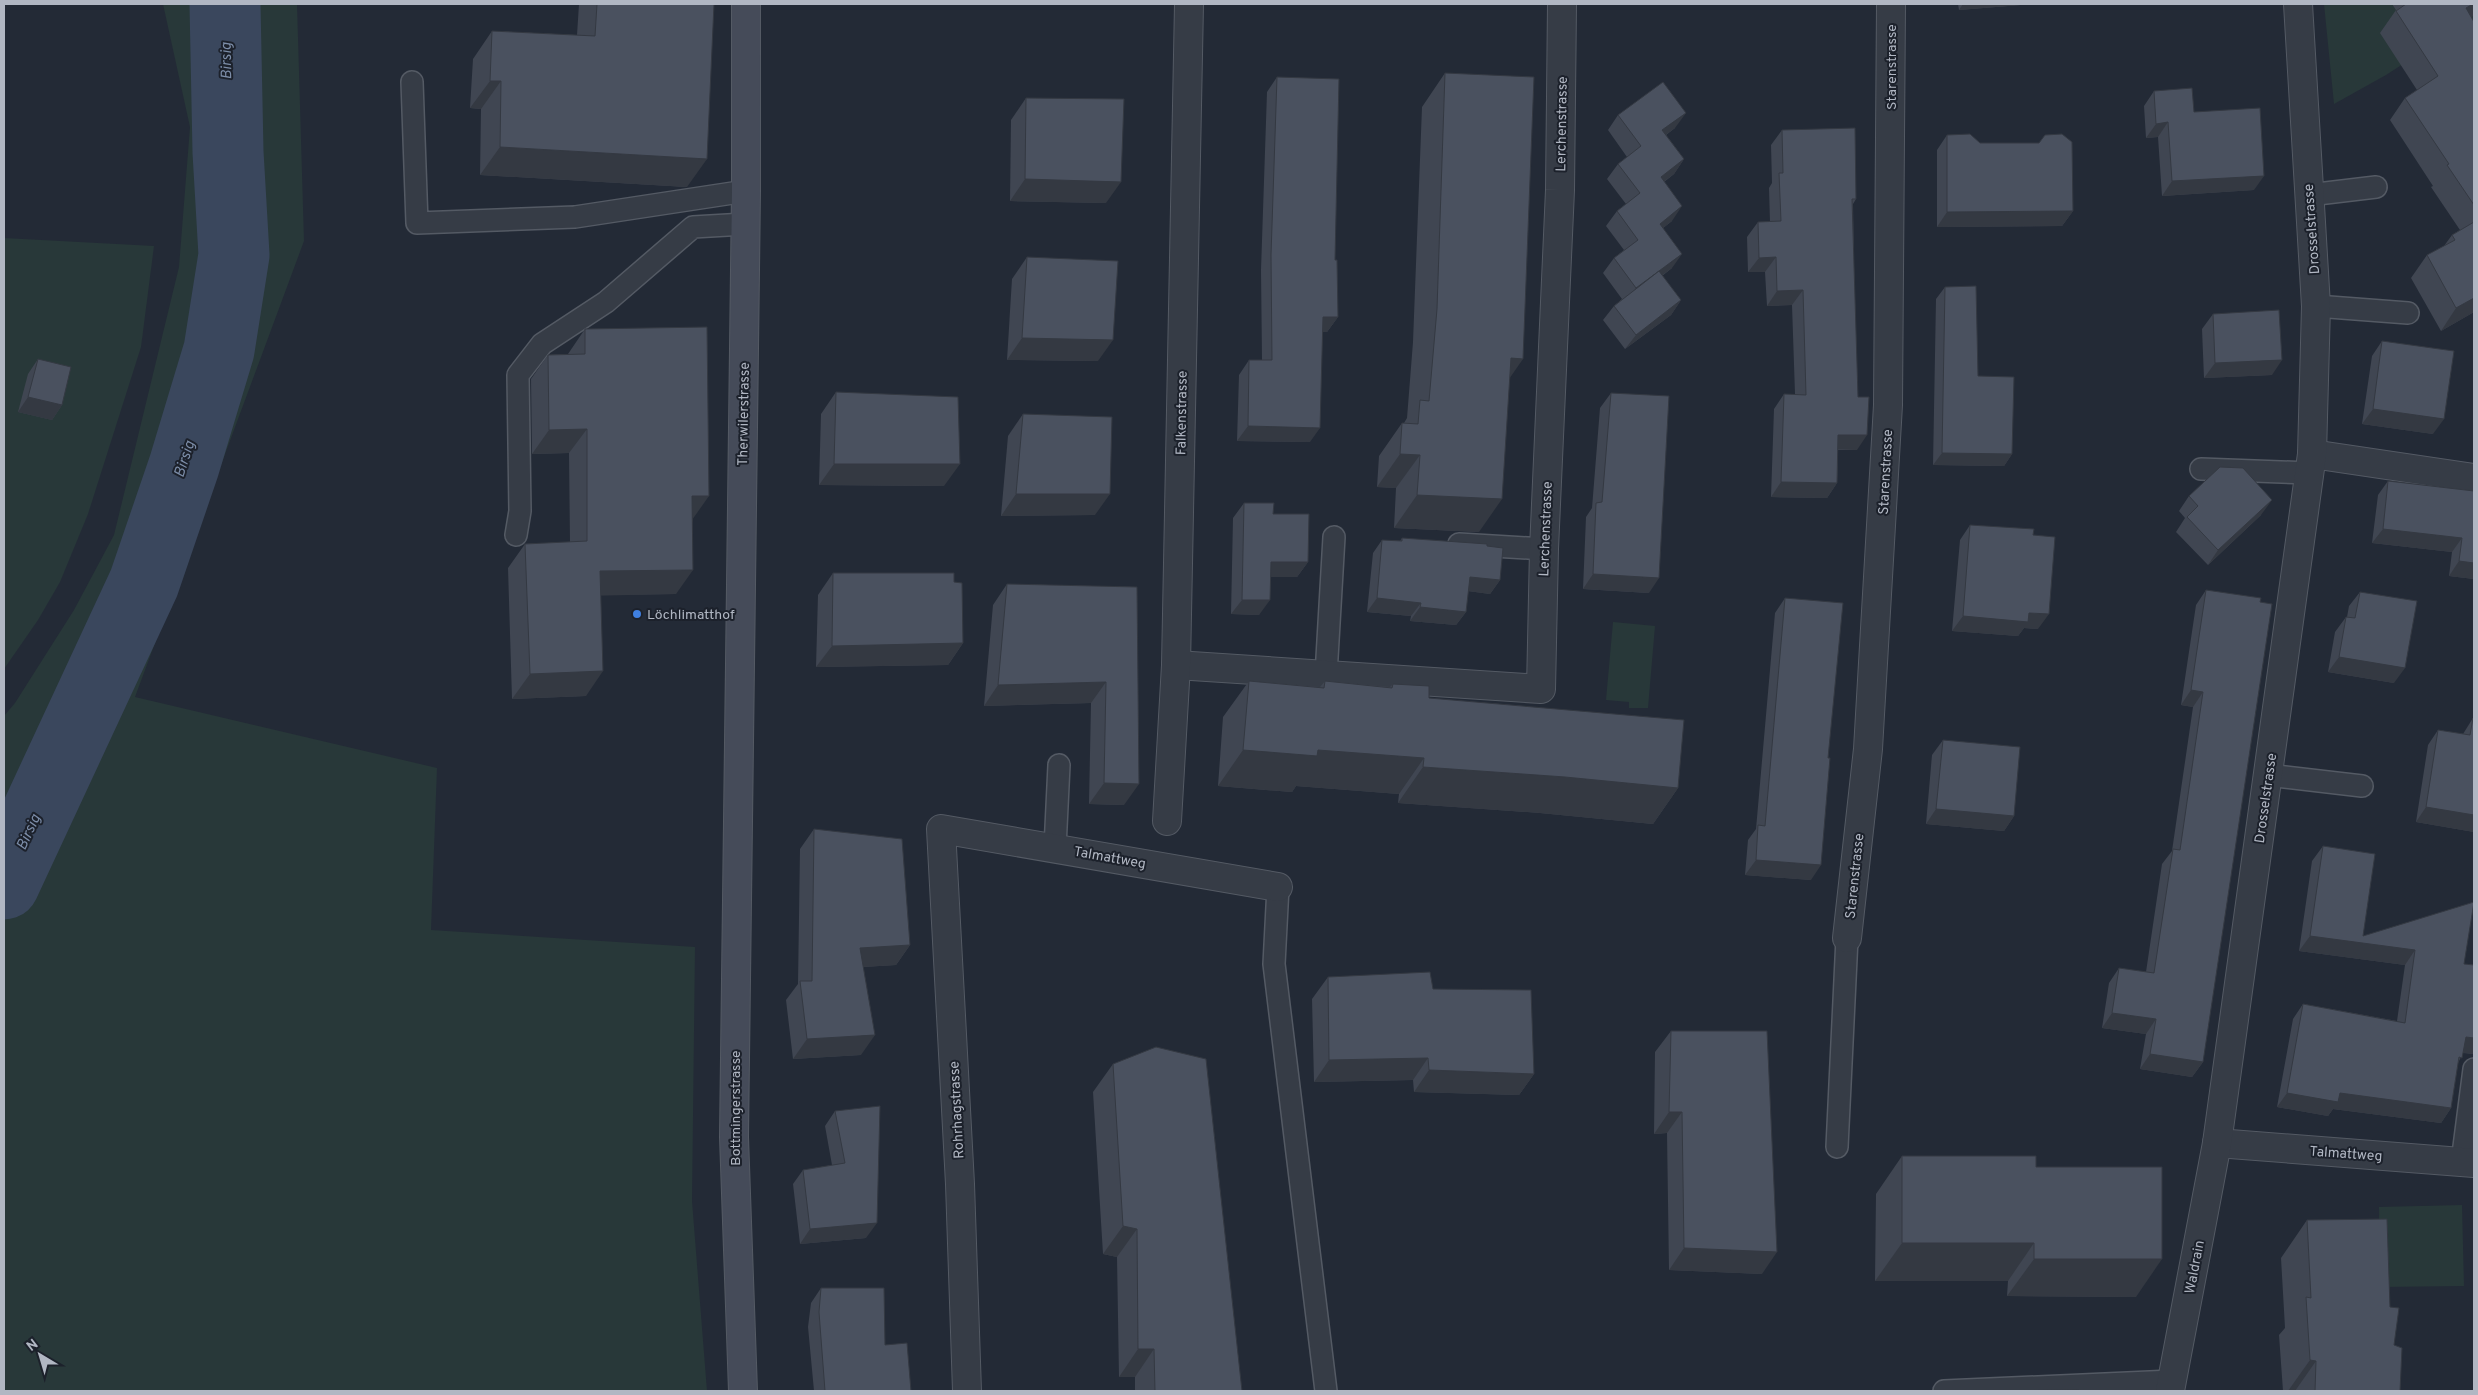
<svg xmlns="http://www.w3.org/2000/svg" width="2478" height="1395" font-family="Overpass,sans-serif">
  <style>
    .green { fill: #283839 }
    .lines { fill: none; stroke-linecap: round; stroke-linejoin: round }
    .river { stroke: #3a475d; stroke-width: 71 }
    .service-casing { stroke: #545a64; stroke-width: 24 }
    .minor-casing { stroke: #545a64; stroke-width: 30 }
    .secondary-casing { stroke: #545a64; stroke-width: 30 }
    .service { stroke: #363c46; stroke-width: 21 }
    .minor { stroke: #363c46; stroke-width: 28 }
    .secondary { stroke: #454b59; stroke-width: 28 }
    .wall { fill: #404652 }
    .shaded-wall { fill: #343942 }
    .building { fill: #4a515f; stroke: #343942 }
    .shop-dot { fill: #3f7fe0; stroke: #1c212b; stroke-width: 2 }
    .labels { text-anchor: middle; stroke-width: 4; stroke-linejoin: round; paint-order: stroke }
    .street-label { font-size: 14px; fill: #b1b7c3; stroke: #1c212b }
    .poi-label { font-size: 14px; fill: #b1b7c3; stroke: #1c212b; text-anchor: start }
    .water-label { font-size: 15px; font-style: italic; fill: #7c8da8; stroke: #1c212b }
  </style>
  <rect width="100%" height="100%" fill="#232a36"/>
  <g class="green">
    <polygon points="163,4 297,4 304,241 135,697 437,768 431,930 695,947 692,1201 707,1391 4,1391 4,716 15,703 74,610 114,535 179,267 190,127"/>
    <polygon points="2324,4 2474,4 2474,18 2386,75 2334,104"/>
    <polygon points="4,238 154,246 141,347 88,514 60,582 38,620 4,669"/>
    <polygon points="1613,622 1655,626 1648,708 1629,708 1629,702 1606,700"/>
    <polygon points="2462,1205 2464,1286 2380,1287 2379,1207"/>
  </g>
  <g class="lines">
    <polyline class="river" points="4,884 144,583 184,466 219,350 234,255 228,152 225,4"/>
    <g class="service-casing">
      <g id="service">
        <polyline points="412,82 417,223 575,217 746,191"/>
        <polyline points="2309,195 2376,187"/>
        <polyline points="2316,306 2408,313"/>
        <polyline points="2201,469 2310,473"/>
        <polyline points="516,535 520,511 518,375 542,344 606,302 693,227 745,224"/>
        <polyline points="1459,544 1544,549"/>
        <polyline points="1326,675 1334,537"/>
        <polyline points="2268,775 2362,786"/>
        <polyline points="1055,848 1059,765"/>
        <polyline points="1278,887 1274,964 1326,1391"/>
        <polyline points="1837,1147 1847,938"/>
        <polyline points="2462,1162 2474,1069"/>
        <polyline points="1944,1391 2172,1381"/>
      </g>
    </g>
    <g class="minor-casing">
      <g id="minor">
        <polyline points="2312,454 2474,478"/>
        <polyline points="1176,665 1541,689 1544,549 1560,190 1562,4"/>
        <polyline points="1167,821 1176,665 1189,4"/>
        <polyline points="1847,938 1868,749 1888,405 1891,4"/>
        <polyline points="2217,1143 2474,1163"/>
        <polyline points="967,1391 960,1184 941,829 1278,887"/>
        <polyline points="2170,1391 2217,1143 2312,454 2316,306 2298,4"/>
      </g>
    </g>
    <g class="secondary-casing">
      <polyline id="secondary" points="743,1391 734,1137 746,191 746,4"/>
    </g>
    <use href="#service" class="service"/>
    <use href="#minor" class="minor"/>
    <use href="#secondary" class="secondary"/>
  </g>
  <g class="wall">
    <polygon points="579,4 714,4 687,187 480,175 481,109 470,108 473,59 492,31 577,35"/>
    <polygon points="1958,4 2033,4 1959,10"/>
    <polygon points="2392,4 2474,4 2474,14 2471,17 2474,22 2474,312 2441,331 2411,278 2427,255 2444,246 2452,235 2460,230 2431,187 2433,186 2390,120 2405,98 2417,90 2380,33 2396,10"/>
    <polygon points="1445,73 1510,378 1479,532 1394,528 1396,488 1377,487 1379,456 1402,423 1404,423 1407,418 1413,342 1422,107"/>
    <polygon points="1277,77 1335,260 1338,317 1327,332 1323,332 1310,442 1237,441 1239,375 1249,360 1262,360 1261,270 1267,92"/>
    <polygon points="2154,91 2194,112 2254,190 2162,196 2158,137 2146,138 2144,106"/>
    <polygon points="1026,98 1106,203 1010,201 1011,120"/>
    <polygon points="1618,115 1675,128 1666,135 1684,159 1674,174 1664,182 1672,221 1663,228 1672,268 1662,276 1681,300 1671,315 1625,349 1603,320 1614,306 1622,299 1603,273 1614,258 1624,250 1606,226 1617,211 1626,204 1607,179 1618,164 1627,157 1608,130"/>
    <polygon points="1782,130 1856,199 1853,204 1857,450 1838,450 1837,483 1827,498 1771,497 1774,409 1784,394 1795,394 1792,305 1767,306 1765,272 1748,272 1747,237 1758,222 1770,222 1769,188 1772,183 1771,145"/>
    <polygon points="1947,135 1980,143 2039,143 2073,211 2062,226 1937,227 1937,150"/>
    <polygon points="1027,257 1098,361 1007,360 1012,279"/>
    <polygon points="1945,287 1978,376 2012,454 2004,466 1933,465 1936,299"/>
    <polygon points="2213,314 2272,375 2204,378 2202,329"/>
    <polygon points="585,329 693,519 676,594 601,595 586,696 512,699 508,568 525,544 570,542 569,453 532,454 531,379 548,355 568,354"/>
    <polygon points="2382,341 2433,434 2362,424 2372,356"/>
    <polygon points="38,359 62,405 52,420 18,412 28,374"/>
    <polygon points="836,392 944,486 819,485 821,414"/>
    <polygon points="1611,393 1649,593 1583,589 1586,517 1592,508 1600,408"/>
    <polygon points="1023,414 1095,515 1001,516 1008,436"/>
    <polygon points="2388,481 2474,491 2474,579 2449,576 2452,552 2372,543 2378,495"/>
    <polygon points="2189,496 2261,515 2208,565 2176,532 2185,518 2179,511"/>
    <polygon points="1244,503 1273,514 1308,562 1297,577 1271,577 1259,615 1231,614 1233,518"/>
    <polygon points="1970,525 2033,535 2038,629 2024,628 2018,636 1952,631 1960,540"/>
    <polygon points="1402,538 1487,546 1500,580 1490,594 1468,591 1466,612 1456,625 1410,621 1411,616 1367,612 1373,553 1382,540 1400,541"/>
    <polygon points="833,573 963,643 948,665 816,667 818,595"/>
    <polygon points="1007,584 1137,587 1124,805 1089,804 1091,703 984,706 993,605"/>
    <polygon points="2206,590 2203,1062 2192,1077 2140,1069 2146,1034 2102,1028 2109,983 2119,968 2146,972 2162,864 2172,851 2193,707 2181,705 2196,605"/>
    <polygon points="2360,592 2394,683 2328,672 2335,632 2346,617 2347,617 2349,606"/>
    <polygon points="1785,598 1811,880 1745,875 1748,840 1756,829 1775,613"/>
    <polygon points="1249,681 1320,687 1325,681 1390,687 1393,684 1429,698 1678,788 1653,824 1540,813 1398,803 1399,794 1296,786 1292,792 1218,786 1223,717"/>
    <polygon points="2473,718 2474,718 2474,832 2416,822 2428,745 2438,730 2463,734"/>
    <polygon points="1943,740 2014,816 2004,831 1926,824 1932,755"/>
    <polygon points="814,829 910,945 896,965 863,967 861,1055 793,1059 786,1000 798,984 800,849"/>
    <polygon points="2323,846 2363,936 2464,964 2474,965 2474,1054 2463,1053 2458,1063 2451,1108 2441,1123 2333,1109 2328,1116 2277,1107 2293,1019 2303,1004 2397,1021 2405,965 2299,951 2312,861"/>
    <polygon points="1328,977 1433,989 1534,1074 1519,1095 1414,1092 1413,1080 1314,1082 1312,999"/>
    <polygon points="1671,1031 1762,1274 1669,1270 1667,1133 1654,1134 1655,1052"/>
    <polygon points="1113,1064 1242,1391 1135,1391 1135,1377 1119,1377 1117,1257 1103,1254 1093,1092"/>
    <polygon points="835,1111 866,1238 800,1244 793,1184 803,1170 832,1165 825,1126"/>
    <polygon points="1902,1156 2036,1167 2136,1297 2007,1296 2008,1281 1875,1281 1876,1194"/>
    <polygon points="2307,1220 2390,1307 2394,1345 2400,1391 2283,1391 2279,1335 2285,1328 2281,1258"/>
    <polygon points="821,1288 885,1345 911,1391 814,1391 808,1327 811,1303"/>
  </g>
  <g class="shaded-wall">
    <polygon points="1963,4 2033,4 1959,10"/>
    <polygon points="2473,4 2474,4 2474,14 2473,16 2450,31 2466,8"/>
    <polygon points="490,81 501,81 481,109 470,108"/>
    <polygon points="1686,113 1675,128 1652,145 1662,130"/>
    <polygon points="2168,122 2158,137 2146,138 2156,124"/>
    <polygon points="500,147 707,159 687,187 480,175"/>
    <polygon points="1684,159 1674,174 1650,192 1661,177"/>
    <polygon points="2264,176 2254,190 2162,196 2172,181"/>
    <polygon points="1025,179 1121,182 1106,203 1010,201"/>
    <polygon points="1682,206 1672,221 1649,239 1660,224"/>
    <polygon points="2073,211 2062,226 1937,227 1947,212"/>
    <polygon points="1682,254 1672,268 1625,303 1636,288"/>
    <polygon points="1776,257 1765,272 1748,272 1759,258"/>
    <polygon points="1803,290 1792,305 1767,306 1777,291"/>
    <polygon points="2474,298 2474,312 2441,331 2456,308"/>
    <polygon points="1681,300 1671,315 1625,349 1636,335"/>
    <polygon points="1323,317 1338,317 1327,332 1313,332"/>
    <polygon points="1022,338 1113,340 1098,361 1007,360"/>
    <polygon points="1511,358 1523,359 1500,392"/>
    <polygon points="2282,360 2272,375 2204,378 2215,363"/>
    <polygon points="28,397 62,405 52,420 18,412"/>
    <polygon points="2373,409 2444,419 2433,434 2362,424"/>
    <polygon points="1248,426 1320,428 1310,442 1237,441"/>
    <polygon points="587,429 569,453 532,454 549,430"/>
    <polygon points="1838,435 1867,435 1857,450 1828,449"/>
    <polygon points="1942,453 2012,454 2004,466 1933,465"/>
    <polygon points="1400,454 1420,455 1396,488 1377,487"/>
    <polygon points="834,464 960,464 944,486 819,485"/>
    <polygon points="1781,482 1837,483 1827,498 1771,497"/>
    <polygon points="1016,494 1110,494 1095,515 1001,516"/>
    <polygon points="1417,495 1502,499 1479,532 1394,528"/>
    <polygon points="692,496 709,496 692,520"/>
    <polygon points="2272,500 2261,515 2208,565 2218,550"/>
    <polygon points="2383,529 2462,538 2452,552 2372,543"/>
    <polygon points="2459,561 2474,563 2474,579 2449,576"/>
    <polygon points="1271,562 1308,562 1297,577 1261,577"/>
    <polygon points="693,570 676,594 583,596 600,571"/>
    <polygon points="1593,574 1659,578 1649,593 1583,589"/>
    <polygon points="1470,577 1500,580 1490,594 1460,590"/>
    <polygon points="1377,598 1421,603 1411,616 1367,612"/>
    <polygon points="1242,600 1270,600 1259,615 1231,614"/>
    <polygon points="1420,607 1466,612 1456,625 1410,621"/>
    <polygon points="2029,613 2049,614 2038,629 2024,628 2018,636 1952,631 1963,616"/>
    <polygon points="963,643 948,665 816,667 832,646"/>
    <polygon points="2339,657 2405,668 2394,683 2328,672"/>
    <polygon points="603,671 586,696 512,699 530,674"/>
    <polygon points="1106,682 1091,703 984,706 998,685"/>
    <polygon points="2191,690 2203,692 2193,707 2181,705"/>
    <polygon points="1243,750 1318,750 1424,758 1399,794 1296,786 1292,792 1218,786"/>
    <polygon points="1423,767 1565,777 1678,788 1653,824 1540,813 1398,803"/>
    <polygon points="1104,783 1139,784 1124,805 1089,804"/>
    <polygon points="2426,807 2474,815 2474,832 2416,822"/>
    <polygon points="1936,809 2014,816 2004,831 1926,824"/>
    <polygon points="1756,860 1821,865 1811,880 1745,875"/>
    <polygon points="2310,936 2415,950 2405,965 2299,951"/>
    <polygon points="910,945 896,965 846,968 860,948"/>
    <polygon points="2112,1013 2156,1019 2146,1034 2102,1028"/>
    <polygon points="875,1035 861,1055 793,1059 807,1039"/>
    <polygon points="2466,1037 2474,1038 2474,1054 2456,1052"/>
    <polygon points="2150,1054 2203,1062 2192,1077 2140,1069"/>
    <polygon points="1428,1058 1413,1080 1314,1082 1329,1060"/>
    <polygon points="1429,1070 1534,1074 1519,1095 1414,1092"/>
    <polygon points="2287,1093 2340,1093 2451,1108 2441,1123 2333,1109 2328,1116 2277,1107"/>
    <polygon points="1669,1112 1682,1112 1667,1133 1654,1134"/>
    <polygon points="877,1223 866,1238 800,1244 810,1229"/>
    <polygon points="1123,1226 1137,1229 1117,1257 1103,1254"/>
    <polygon points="1902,1243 2034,1243 2008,1281 1875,1281"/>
    <polygon points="1684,1248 1777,1252 1762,1274 1669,1270"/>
    <polygon points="2034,1259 2162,1259 2136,1297 2007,1296"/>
    <polygon points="1138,1349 1154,1349 1135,1377 1119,1377"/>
    <polygon points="2310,1360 2316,1361 2295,1391 2288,1391"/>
  </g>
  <g class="building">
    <polygon points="597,4 714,4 707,159 500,147 501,81 490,81 492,31 595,36"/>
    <polygon points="2406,4 2473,4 2466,8 2474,22 2474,205 2447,165 2449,164 2405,98 2438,76 2396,11"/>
    <polygon points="1445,73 1534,77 1523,359 1511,358 1502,499 1417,495 1420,455 1400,454 1402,423 1418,424 1420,400 1429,401 1437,309"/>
    <polygon points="1277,77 1339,79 1335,260 1337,260 1338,317 1323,317 1320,428 1248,426 1249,360 1272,360 1271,255"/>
    <polygon points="1663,82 1686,113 1662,130 1684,159 1661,177 1682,206 1660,224 1682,254 1636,288 1614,258 1638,240 1617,211 1640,193 1618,164 1641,146 1618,115"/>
    <polygon points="2192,88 2194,112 2260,108 2264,176 2172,181 2168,122 2156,124 2154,91"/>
    <polygon points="1026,98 1124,99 1121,182 1025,179"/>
    <polygon points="1855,128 1856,199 1852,199 1858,397 1869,397 1867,435 1838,435 1837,483 1781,482 1784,394 1806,395 1803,290 1777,291 1776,257 1759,258 1758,222 1781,221 1779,173 1783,173 1782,130"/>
    <polygon points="1970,134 1980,143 2039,143 2045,135 2062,134 2072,142 2073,211 1947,212 1947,135"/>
    <polygon points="2474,222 2474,298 2456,308 2427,255 2455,240 2452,235"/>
    <polygon points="1027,257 1118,261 1113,340 1022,338"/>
    <polygon points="1659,271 1681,300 1636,335 1614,306"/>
    <polygon points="1976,286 1978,376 2014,377 2012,454 1942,453 1945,287"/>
    <polygon points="2279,310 2282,360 2215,363 2213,314"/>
    <polygon points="707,327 709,496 692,496 693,570 600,571 603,671 530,674 525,544 587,541 587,429 549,430 548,355 585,354 585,329"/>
    <polygon points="2382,341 2454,351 2444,419 2373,409"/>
    <polygon points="38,359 71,367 62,405 28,397"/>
    <polygon points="836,392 958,397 960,464 834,464"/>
    <polygon points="1611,393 1669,396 1659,578 1593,574 1596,503 1602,502"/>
    <polygon points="1023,414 1112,417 1110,494 1016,494"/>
    <polygon points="2220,467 2243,468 2272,500 2218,550 2187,517 2198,506 2189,496"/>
    <polygon points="2388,481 2474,491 2474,563 2459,561 2462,538 2383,529"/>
    <polygon points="1244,503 1274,503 1273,514 1309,514 1308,562 1271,562 1270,600 1242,600"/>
    <polygon points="1970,525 2034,529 2033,535 2055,537 2049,614 2029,613 2028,622 1963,616"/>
    <polygon points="1402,538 1487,544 1487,546 1503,548 1500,580 1470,577 1466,612 1420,607 1421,603 1377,598 1382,540 1402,541"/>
    <polygon points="833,573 954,573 954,582 962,583 963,643 832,646"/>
    <polygon points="1007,584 1137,587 1139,784 1104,783 1106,682 998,685"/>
    <polygon points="2206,590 2261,598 2260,602 2272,604 2203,1062 2150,1054 2156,1019 2112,1013 2119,968 2154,973 2173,849 2180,850 2203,692 2191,690"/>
    <polygon points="2360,592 2417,601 2405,668 2339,657 2346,617 2355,618"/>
    <polygon points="1785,598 1843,603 1828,758 1830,758 1821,865 1756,860 1758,825 1765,826"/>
    <polygon points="1249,681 1324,688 1325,681 1392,688 1393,684 1429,686 1429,698 1684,720 1678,788 1565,777 1423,767 1424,758 1318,750 1317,756 1243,750"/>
    <polygon points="2473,718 2474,718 2474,815 2426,807 2438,730 2470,735"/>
    <polygon points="1943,740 2020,747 2014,816 1936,809"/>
    <polygon points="814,829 902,839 910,945 860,948 875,1035 807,1039 800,981 812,981"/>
    <polygon points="2323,846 2375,854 2363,936 2474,902 2464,964 2474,965 2474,1038 2466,1037 2462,1058 2459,1057 2451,1108 2340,1093 2338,1102 2287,1093 2303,1004 2405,1023 2415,950 2310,936"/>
    <polygon points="1430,972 1433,989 1531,990 1534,1074 1429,1070 1428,1058 1329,1060 1328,977"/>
    <polygon points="1671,1031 1767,1031 1777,1252 1684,1248 1682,1112 1669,1112"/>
    <polygon points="1156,1047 1206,1059 1242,1391 1155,1391 1154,1349 1138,1349 1137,1229 1123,1226 1113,1064"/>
    <polygon points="880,1106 877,1223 810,1229 803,1170 845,1163 835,1111"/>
    <polygon points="1902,1156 2036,1156 2036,1167 2162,1167 2162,1259 2034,1259 2034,1243 1902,1243"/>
    <polygon points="2387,1219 2390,1307 2399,1308 2394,1345 2402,1348 2400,1391 2315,1391 2316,1361 2310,1360 2306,1297 2311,1298 2307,1220"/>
    <polygon points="821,1288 884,1288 885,1345 907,1343 911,1391 825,1391 819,1312"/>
    <polygon points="2079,1390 2079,1391 1996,1391"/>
  </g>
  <circle class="shop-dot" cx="637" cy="614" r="5"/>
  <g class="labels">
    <g class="street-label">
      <text transform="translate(1891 67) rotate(-90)" y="5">Starenstrasse</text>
      <text transform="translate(1561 124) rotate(-89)" y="5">Lerchenstrasse</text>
      <text transform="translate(2311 229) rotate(-94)" y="5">Drosselstrasse</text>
      <text transform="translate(1181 413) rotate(-89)" y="5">Falkenstrasse</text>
      <text transform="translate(743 414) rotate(-89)" y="5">Therwilerstrasse</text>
      <text transform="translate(1885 472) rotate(-87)" y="5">Starenstrasse</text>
      <text transform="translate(1545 529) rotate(-88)" y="5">Lerchenstrasse</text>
      <text transform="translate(2265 798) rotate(-82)" y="5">Drosselstrasse</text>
      <text transform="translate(1110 857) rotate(10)" y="5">Talmattweg</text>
      <text transform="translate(1854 876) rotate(-84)" y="5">Starenstrasse</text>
      <text transform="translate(735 1108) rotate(-90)" y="5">Bottmingerstrasse</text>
      <text transform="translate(956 1110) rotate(-93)" y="5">Rohrhagstrasse</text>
      <text transform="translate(2346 1153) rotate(4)" y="5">Talmattweg</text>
      <text transform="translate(2194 1267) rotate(-79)" y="5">Waldrain</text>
    </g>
    <g class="poi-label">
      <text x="647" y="619">Löchlimatthof</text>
    </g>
    <g class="water-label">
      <text transform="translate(226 61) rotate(-91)" y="5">Birsig</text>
      <text transform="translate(184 459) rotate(-72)" y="5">Birsig</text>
      <text transform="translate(28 832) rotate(-65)" y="5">Birsig</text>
    </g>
  </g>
  <rect width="2478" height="1395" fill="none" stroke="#b1b7c3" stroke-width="10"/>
  <g transform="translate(40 1355) rotate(322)" stroke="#1c212b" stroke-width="4" paint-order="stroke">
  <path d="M0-4L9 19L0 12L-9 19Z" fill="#b1b7c3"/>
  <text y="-8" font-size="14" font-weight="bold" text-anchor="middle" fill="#b1b7c3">N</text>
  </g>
</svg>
